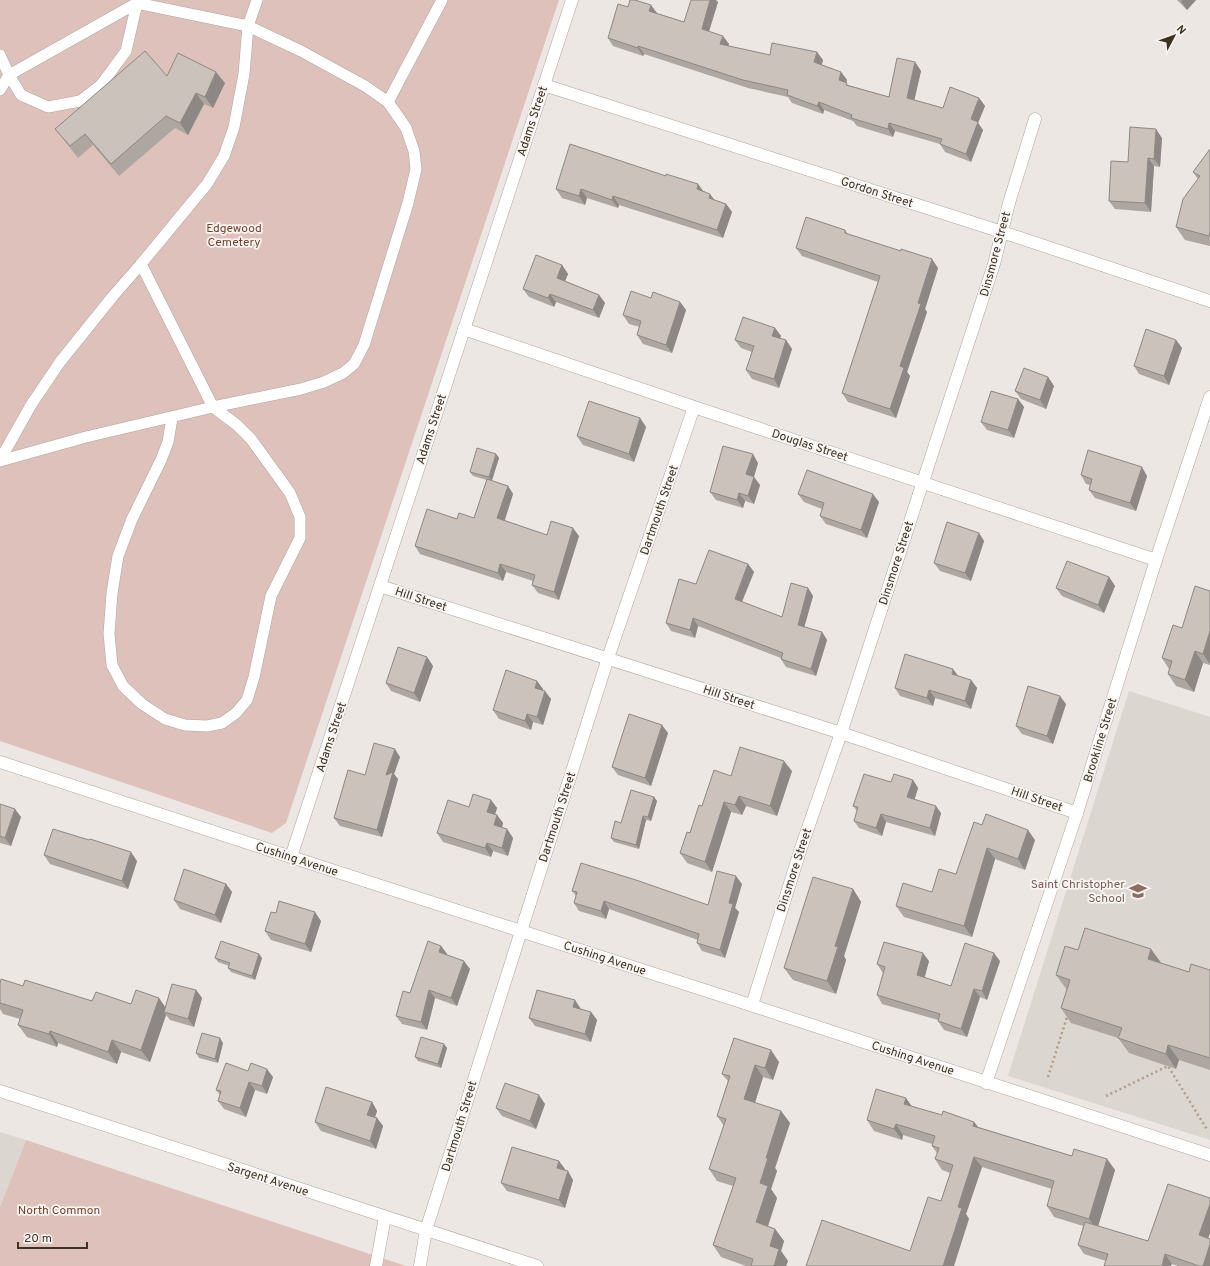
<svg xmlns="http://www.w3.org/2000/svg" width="1210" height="1266" font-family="Overpass,sans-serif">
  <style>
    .built { fill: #dcd6d1 }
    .green { fill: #dec1bb }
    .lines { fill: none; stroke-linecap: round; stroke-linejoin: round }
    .service-casing { stroke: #ada69d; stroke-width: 12 }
    .minor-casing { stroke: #ada69d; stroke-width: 13 }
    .tertiary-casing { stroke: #ada69d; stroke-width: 13 }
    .path { stroke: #b09d83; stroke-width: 2.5; stroke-dasharray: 2 3; stroke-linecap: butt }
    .service { stroke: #fff; stroke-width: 11 }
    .minor { stroke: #fff; stroke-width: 12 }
    .tertiary { stroke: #fff; stroke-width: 12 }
    .wall { fill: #aea7a1 }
    .shaded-wall { fill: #8d8883 }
    .building { fill: #cac2bb; stroke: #8d8883 }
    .labels { text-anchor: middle; stroke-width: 3.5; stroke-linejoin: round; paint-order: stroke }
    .street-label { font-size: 12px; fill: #3e3322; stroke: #f9f5f3 }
    .park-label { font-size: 12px; fill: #74402c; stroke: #f9f5f3 }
    .education-label { font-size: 12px; fill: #785e54; stroke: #f9f5f3; text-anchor: end }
  </style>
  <rect width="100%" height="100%" fill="#ece7e2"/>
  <g class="built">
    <polygon points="1129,691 1210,717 1210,1140 1008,1076"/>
    <polygon points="0,1132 26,1140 0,1207"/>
  </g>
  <g class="green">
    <polygon points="0,0 559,0 286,823 272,833 0,741"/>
    <polygon points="26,1140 406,1266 0,1266 0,1207"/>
  </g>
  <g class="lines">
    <g class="service-casing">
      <g id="service">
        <polyline points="0,55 9,75 21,95 48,107 80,101 101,85 126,51 137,3 137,0"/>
        <polyline points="0,90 9,75 137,3 248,26 301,51 365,86 388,102 406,128 414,151 416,169 408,203 364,345 354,364 343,373 324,382 301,389 213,407 86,437 0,461"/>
        <polyline points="388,102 442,0"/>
        <polyline points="141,264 213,407 237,425 251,439 290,493 300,517 300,538 271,596 254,677 247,700 236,713 222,723 207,726 185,725 165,719 142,704 123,686 112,665 109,634 112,593 118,556 132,519 161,460 168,442 172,418"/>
        <polyline points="0,460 31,405 60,362 113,296 141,264 207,184 224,156 234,127 244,74 248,26 257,0"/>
      </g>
    </g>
    <g class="minor-casing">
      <g id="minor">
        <polyline points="544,85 1002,232 1210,301"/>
        <polyline points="464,329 694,407 1156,560"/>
        <polyline points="380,586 841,733 1077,813"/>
        <polyline points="0,762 291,857 729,998 1210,1155"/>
        <polyline points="291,857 572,0"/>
        <polyline points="752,1005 801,848 841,733 994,264 1009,203 1035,119"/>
        <polyline points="986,1083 1077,813 1156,560 1210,397"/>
        <polyline points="376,1266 385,1217"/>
        <polyline points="420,1266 426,1230 608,658 694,407"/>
      </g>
    </g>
    <g class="tertiary-casing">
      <polyline id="tertiary" points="0,1091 537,1266"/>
    </g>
    <g class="path">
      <polyline points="1048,1077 1068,1014"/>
      <polyline points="1106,1096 1168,1066 1208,1131"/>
    </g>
    <use href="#service" class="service"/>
    <use href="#minor" class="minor"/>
    <use href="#tertiary" class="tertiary"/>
  </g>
  <g class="wall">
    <polygon points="1177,0 1196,0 1187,10"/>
    <polygon points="718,2 709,32 729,44 728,46 770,55 823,60 821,65 841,72 847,80 846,83 848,85 889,97 915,62 921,71 914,100 943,108 979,98 985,106 978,123 983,130 971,162 945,152 940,144 895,131 893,137 857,126 853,121 824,110 823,114 792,103 788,97 748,88 644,54 643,56 613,46 608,38 628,7 657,13 656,13 684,22"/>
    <polygon points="167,76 225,83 213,108 204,104 188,135 175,128 119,176 93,145 78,158 64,140 55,129"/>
    <polygon points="1162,138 1160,167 1154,166 1151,212 1115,209 1109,201 1128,162"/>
    <polygon points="1210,149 1210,246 1185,240 1176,227 1198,179 1193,172"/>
    <polygon points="556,189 704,191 715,200 726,204 732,212 723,238 619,205 618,208 587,198 585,205 562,198"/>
    <polygon points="845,230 848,234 938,268 925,309 927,312 907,372 910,376 896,418 848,402 842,393 878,282 802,256 796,248"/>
    <polygon points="562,265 568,274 565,281 599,295 605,303 599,318 556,302 554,307 529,297 523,289"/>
    <polygon points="651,298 680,302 686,310 672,353 643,344 637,335 640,327 629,324 623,315"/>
    <polygon points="775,328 781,336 780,338 786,340 792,349 779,388 752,379 746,370 752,352 741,348 735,340"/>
    <polygon points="1176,340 1182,348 1169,385 1139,374 1134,366"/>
    <polygon points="1048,377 1054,386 1046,409 1021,399 1015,391"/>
    <polygon points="1018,399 1024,407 1014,438 987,430 981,422"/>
    <polygon points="640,418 646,427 634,462 583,445 577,436"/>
    <polygon points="496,454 499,458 492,481 508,486 513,494 504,520 547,535 579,536 559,600 538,593 532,585 533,581 506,572 503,581 420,554 415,546 457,519 474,518 487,480 473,476 470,472"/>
    <polygon points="758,463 754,477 760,485 754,504 745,501 743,508 716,500 710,492"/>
    <polygon points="1081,475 1147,476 1136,511 1095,498 1089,490 1090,485 1086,484"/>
    <polygon points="798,494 879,502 867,538 826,524 820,516 822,509 804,502"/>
    <polygon points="979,533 984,541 971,581 940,571 934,563"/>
    <polygon points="748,564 754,572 742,602 782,617 808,588 813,596 804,627 822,632 827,640 816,676 786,667 781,659 781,658 698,626 695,638 671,631 666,623 696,584"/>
    <polygon points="1109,577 1115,586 1104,613 1062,596 1056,588"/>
    <polygon points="1210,591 1210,665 1203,663 1194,692 1176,686 1168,674 1169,669 1162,658 1182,628"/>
    <polygon points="427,657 433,666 420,702 391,691 386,683"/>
    <polygon points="958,676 971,680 977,688 971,709 935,698 933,706 900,696 895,688"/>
    <polygon points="537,681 543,689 542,690 551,699 543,725 533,722 531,730 499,719 493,710"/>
    <polygon points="1066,704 1053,744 1022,734 1016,726"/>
    <polygon points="668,733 651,786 618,775 612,767"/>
    <polygon points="400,757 394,774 398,779 382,837 340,826 334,818 365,775"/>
    <polygon points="792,771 777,816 746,806 742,815 731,812 712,872 687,863 680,853 702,806 731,776"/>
    <polygon points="913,780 918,788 914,799 941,813 935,836 886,822 882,836 859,828 854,821 857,811 853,806 891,782"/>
    <polygon points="654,797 657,801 651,821 646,820 639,849 614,842 611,838 621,823"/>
    <polygon points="491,800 497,808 495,814 497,815 503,823 502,828 507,829 513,838 508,856 493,851 491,857 443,842 437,833 469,807"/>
    <polygon points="0,804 21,817 11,846 0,843"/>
    <polygon points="982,825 1035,840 1025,870 995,859 972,937 904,917 896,906 932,892 956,874"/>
    <polygon points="89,840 137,861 128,889 50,864 44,855"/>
    <polygon points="226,884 232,892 221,923 180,909 174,900"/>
    <polygon points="742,884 735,908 739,912 725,958 702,951 697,943 698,940 609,909 606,919 579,911 574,903 576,896 572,891 708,905"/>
    <polygon points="853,889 861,902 844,956 846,960 836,994 793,980 784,968"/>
    <polygon points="276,913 321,921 311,952 271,940 265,931"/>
    <polygon points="441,946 447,954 447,955 470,969 457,1006 435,998 427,1030 402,1024 396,1016 410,993"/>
    <polygon points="1078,950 1161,963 1189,972 1210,970 1210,1070 1179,1060 1176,1069 1129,1053 1118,1038 1071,1023 1061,1008 1067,990 1056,975"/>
    <polygon points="215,958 262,958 255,980 231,972 228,968 229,966 218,962"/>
    <polygon points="929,961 924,978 951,986 1000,961 987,1000 980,997 967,1037 944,1030 938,1021 938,1020 882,1004 877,995 883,973 877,964"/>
    <polygon points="0,983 23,986 92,1001 131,1004 165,1007 196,990 202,998 194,1027 170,1020 166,1015 150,1062 121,1052 117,1064 58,1043 57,1047 27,1037 18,1025 20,1019 3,1014 0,1009"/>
    <polygon points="580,1009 591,1012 597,1020 591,1042 535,1026 529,1018"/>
    <polygon points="734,1038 779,1062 773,1080 763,1077 755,1103 781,1111 790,1123 775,1168 777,1171 771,1189 777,1198 768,1226 775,1229 784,1241 781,1251 788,1261 786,1266 746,1266 721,1257 713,1245 733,1186 717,1181 709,1169 724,1126 717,1116 728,1081 722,1074"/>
    <polygon points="223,1043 218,1063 199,1058 196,1053"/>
    <polygon points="444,1044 447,1048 441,1068 418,1061 415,1057"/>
    <polygon points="248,1071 273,1077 267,1094 255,1090 246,1117 224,1109 218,1101 220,1095 216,1090"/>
    <polygon points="906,1098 911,1106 942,1115 974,1122 978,1127 1072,1156 1107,1159 1115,1170 1098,1226 1148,1241 1210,1198 1210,1233 1208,1238 1210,1266 1178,1266 1172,1264 1106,1261 1084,1254 1078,1245 1083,1226 1054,1217 1047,1206 1052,1189 982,1167 966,1214 969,1219 910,1251 941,1201 950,1173 942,1170 935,1159 937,1153 932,1146 932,1144 903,1135 902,1140 874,1131 867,1120"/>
    <polygon points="372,1102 377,1111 375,1117 377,1118 383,1126 376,1149 321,1131 315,1122"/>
    <polygon points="545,1104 536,1129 502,1116 496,1108"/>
    <polygon points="565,1169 565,1171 573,1180 565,1208 507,1191 501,1183"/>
  </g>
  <g class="shaded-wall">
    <polygon points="710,0 716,0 718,2 707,37 702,29"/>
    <polygon points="1182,0 1196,0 1187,10 1181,1"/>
    <polygon points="651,5 657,13 655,19 649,11"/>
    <polygon points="723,36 729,44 726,52 720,44"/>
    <polygon points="638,46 644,54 643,56 638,48"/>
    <polygon points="817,52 823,60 820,71 814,62"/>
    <polygon points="915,62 921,71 913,106 907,98"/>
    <polygon points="216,72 225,83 213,108 205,97"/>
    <polygon points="841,72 847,80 844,88 839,80"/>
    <polygon points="196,93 204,104 188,135 180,123"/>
    <polygon points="979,98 985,106 978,123 983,130 971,162 966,154 971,119"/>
    <polygon points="819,102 824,110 823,114 817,106"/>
    <polygon points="889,123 895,131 893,137 888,129"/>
    <polygon points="1156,129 1162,138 1160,167 1154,159"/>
    <polygon points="1148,158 1154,166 1151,212 1145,203"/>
    <polygon points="698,184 704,192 697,189"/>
    <polygon points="581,189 587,198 585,205 579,196"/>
    <polygon points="710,194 716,202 709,198"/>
    <polygon points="613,196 619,205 618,208 612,200"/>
    <polygon points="726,204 732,212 723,238 717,230"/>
    <polygon points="932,259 938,268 925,309 927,312 907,372 910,376 896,418 890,409 900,366 918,303"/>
    <polygon points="562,265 568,274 563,286 557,278"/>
    <polygon points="550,294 556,302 554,307 548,298"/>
    <polygon points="599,295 605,303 599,318 593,310"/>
    <polygon points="680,302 686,310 672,353 666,345"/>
    <polygon points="775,328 781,336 778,344 772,336"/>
    <polygon points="786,340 792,349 779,388 774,379"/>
    <polygon points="1176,340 1182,348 1169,385 1164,376"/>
    <polygon points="1048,377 1054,386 1046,409 1040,400"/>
    <polygon points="1018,399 1024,407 1014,438 1008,430"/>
    <polygon points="640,418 646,427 634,462 629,454"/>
    <polygon points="496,454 499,458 491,482 489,477"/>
    <polygon points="753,454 758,463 752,483 746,474"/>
    <polygon points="1142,467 1147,476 1136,511 1130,503"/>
    <polygon points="754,477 760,485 754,504 748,496"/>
    <polygon points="508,486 513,494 503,526 497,518"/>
    <polygon points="739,493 745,501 743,508 737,500"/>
    <polygon points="873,494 879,502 867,538 861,530"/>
    <polygon points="573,528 579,536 559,600 554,592"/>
    <polygon points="979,533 984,541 971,581 965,573"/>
    <polygon points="500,564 506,572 503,581 498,573"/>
    <polygon points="748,564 754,572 740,606 735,599"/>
    <polygon points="1109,577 1115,586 1104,613 1098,605"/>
    <polygon points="808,588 813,596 803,632 798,625"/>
    <polygon points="693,618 698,626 695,638 690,630"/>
    <polygon points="1210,631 1210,664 1203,654"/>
    <polygon points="822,632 827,640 816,676 811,669"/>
    <polygon points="1195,651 1203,663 1194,692 1185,680"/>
    <polygon points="427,657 433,666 420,702 414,693"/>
    <polygon points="953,669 959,677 952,674"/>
    <polygon points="971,680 977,688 971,709 965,701"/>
    <polygon points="537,681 543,689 540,696 535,688"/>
    <polygon points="929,690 935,698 933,706 927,698"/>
    <polygon points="545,691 551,699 543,725 537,717"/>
    <polygon points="1060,696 1066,704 1053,744 1047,736"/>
    <polygon points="527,714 533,722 531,730 525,721"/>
    <polygon points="662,725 668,733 651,786 645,778"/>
    <polygon points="395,749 400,757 394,774 398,779 382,837 377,830 386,775"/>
    <polygon points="784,761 792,771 777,816 770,806"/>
    <polygon points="913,780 918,788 913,805 907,797"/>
    <polygon points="739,796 746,806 742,815 735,805"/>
    <polygon points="654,797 657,801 651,821 648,817"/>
    <polygon points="491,800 497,808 493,821 487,812"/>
    <polygon points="724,802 731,812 712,872 705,862"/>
    <polygon points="936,806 941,813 935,836 930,828"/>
    <polygon points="15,809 21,817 11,846 5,838"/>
    <polygon points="881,814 886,822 882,836 876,828"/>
    <polygon points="497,815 503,823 500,834 494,825"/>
    <polygon points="643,816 646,820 639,849 636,845"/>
    <polygon points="507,829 513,838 508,856 502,848"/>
    <polygon points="1028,830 1035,840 1025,870 1018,859"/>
    <polygon points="487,843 493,851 491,857 485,848"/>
    <polygon points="987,848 995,859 972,937 964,926"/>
    <polygon points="131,852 137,861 128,889 122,881"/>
    <polygon points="736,876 742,884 735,908 739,912 725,958 720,950 729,903"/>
    <polygon points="226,884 232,892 221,923 215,915"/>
    <polygon points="853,889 861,902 844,956 846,960 836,994 827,981 835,946"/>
    <polygon points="604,901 609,909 606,919 601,911"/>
    <polygon points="315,912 321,921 311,952 305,944"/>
    <polygon points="441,946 447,954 445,960 439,952"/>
    <polygon points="1151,949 1162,964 1148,959"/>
    <polygon points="923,953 929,961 923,984 917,975"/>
    <polygon points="994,953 1000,961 987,1000 982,991"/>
    <polygon points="259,954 262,958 255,980 252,976"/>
    <polygon points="464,961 470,969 457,1006 451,998"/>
    <polygon points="974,989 980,997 967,1037 961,1029"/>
    <polygon points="196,990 202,998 194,1027 188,1019"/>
    <polygon points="429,990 435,998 427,1030 421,1022"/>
    <polygon points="159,998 168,1011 164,1012 166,1015 150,1062 141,1050"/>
    <polygon points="575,1000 581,1009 579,1015 573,1007"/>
    <polygon points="591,1012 597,1020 591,1042 585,1034"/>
    <polygon points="50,1031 58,1043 57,1047 49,1034"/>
    <polygon points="220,1038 223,1043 218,1063 215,1059"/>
    <polygon points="112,1040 121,1052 117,1064 108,1052"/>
    <polygon points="444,1044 447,1048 441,1068 438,1064"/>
    <polygon points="1168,1045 1179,1060 1176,1069 1166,1054"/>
    <polygon points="771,1050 779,1062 773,1080 765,1068"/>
    <polygon points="755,1065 763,1077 752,1112 744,1099"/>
    <polygon points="267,1069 273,1077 267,1094 262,1086"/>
    <polygon points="249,1082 255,1090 246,1117 240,1108"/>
    <polygon points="539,1095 545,1104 536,1129 530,1121"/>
    <polygon points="906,1098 913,1108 904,1104"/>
    <polygon points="372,1102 377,1111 373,1123 367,1115"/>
    <polygon points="781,1111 790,1123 775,1168 777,1171 771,1189 777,1198 765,1235 756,1222 760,1183 766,1158"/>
    <polygon points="377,1118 383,1126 376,1149 370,1141"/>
    <polygon points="974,1122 982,1132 973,1126"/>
    <polygon points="896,1124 903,1135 902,1140 894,1129"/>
    <polygon points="974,1157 982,1167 966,1214 969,1219 954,1266 943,1266 958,1207"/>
    <polygon points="1107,1159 1115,1170 1097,1230 1089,1219"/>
    <polygon points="559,1161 565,1169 563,1177 557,1168"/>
    <polygon points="568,1171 573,1180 565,1208 559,1200"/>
    <polygon points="1210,1204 1210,1233 1206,1244 1199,1235"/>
    <polygon points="775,1229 784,1241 781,1251 788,1261 786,1266 774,1266 770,1246"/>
    <polygon points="1210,1244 1210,1266 1203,1266"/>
    <polygon points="1165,1254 1172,1264 1171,1266 1162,1266"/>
  </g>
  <g class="building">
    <polygon points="630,0 635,0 651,5 649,11 684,22 691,0 710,0 702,29 723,36 720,44 770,55 772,43 817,52 814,62 841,72 839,80 847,83 846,85 889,97 897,58 915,62 907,98 943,108 950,87 979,98 971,119 978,122 966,154 940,144 942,139 889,123 888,129 851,118 852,115 819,102 817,106 787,95 788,90 743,80 638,46 638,48 608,38 618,4 628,7"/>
    <polygon points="145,51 167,76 178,53 216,72 205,97 196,93 180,123 166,116 111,164 85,134 70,146 55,129"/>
    <polygon points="1130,127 1156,129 1154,159 1148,158 1145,203 1109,201 1111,161 1128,162"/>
    <polygon points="570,144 666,176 666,174 698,184 697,189 710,194 709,198 726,204 717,230 613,196 612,200 581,189 579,196 556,189"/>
    <polygon points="1210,149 1210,232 1209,236 1176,227 1183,199 1200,176 1193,172"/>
    <polygon points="806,217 845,230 845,233 901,251 901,249 932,259 918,303 921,304 900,366 904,368 890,409 842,393 880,276 796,248"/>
    <polygon points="536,255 562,265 557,278 599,295 593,310 550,294 548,298 523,289"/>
    <polygon points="631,291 651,298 653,292 680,302 666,345 637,335 641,321 623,315"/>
    <polygon points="743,317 775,328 772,336 786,340 774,379 746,370 754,346 735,340"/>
    <polygon points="1146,329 1176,340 1164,376 1134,366"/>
    <polygon points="1024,368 1048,377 1040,400 1015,391"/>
    <polygon points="991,391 1018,399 1008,430 981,422"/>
    <polygon points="589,401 640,418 629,454 577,436"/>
    <polygon points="723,446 753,454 746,474 754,477 748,496 739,493 737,500 710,492"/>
    <polygon points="477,448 496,454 489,477 470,472"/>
    <polygon points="1088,450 1142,467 1130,503 1089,490 1092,479 1081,475"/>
    <polygon points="807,470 873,494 861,530 820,516 824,503 798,494"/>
    <polygon points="487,479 508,486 497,518 547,535 551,521 573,528 554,592 532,585 535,575 500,564 498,573 415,546 427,509 457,519 459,513 474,518"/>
    <polygon points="947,522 979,533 965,573 934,563"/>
    <polygon points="709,550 748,564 735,599 782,617 791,583 808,588 798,625 822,632 811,669 781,659 783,653 693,618 690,630 666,623 679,579 696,584"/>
    <polygon points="1067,561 1109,577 1098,605 1056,588"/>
    <polygon points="1195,586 1210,591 1210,631 1203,654 1195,651 1185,680 1168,674 1172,661 1162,658 1173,625 1182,628"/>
    <polygon points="398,647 427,657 414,693 386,683"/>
    <polygon points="905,654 953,669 952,674 971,680 965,701 929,690 927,698 895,688"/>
    <polygon points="506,670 537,681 535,688 545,691 537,717 527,714 525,721 493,710"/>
    <polygon points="1028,686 1060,696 1047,736 1016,726"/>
    <polygon points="629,714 662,725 645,778 612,767"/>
    <polygon points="374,743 395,749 386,775 393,772 377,830 334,818 348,770 365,775"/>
    <polygon points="740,747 784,761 770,806 739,796 735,805 724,802 705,862 680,853 687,832 690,833 699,805 702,806 714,770 731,776"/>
    <polygon points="864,774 891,782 894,774 913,780 907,797 936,806 930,828 881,814 876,828 854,821 858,807 853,806"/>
    <polygon points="631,790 654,797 648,817 643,816 636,845 611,838 615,821 621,823"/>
    <polygon points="473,794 491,800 487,812 497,815 494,825 507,829 502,848 487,843 485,848 437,833 448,800 469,807"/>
    <polygon points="0,804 15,809 5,838 0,836"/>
    <polygon points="986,814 1028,830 1018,859 987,848 964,926 896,906 903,883 932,892 939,869 956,874 974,822 982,825"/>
    <polygon points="53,829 89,840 90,839 131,852 122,881 44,855"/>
    <polygon points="581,863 636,880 708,905 717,871 736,876 729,903 733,904 720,950 697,943 699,934 604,901 601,911 574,903 577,892 572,891"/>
    <polygon points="184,869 226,884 215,915 174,900"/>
    <polygon points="813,877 853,889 835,946 838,947 827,981 784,968"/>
    <polygon points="279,901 315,912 305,944 265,931 271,912 276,913"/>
    <polygon points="1085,928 1151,949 1148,959 1189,972 1191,964 1210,970 1210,1058 1168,1045 1166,1054 1118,1038 1122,1028 1061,1008 1070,980 1056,975 1065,946 1078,950"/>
    <polygon points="221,941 259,954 252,976 228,968 230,963 215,958"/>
    <polygon points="428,941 441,946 439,952 464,961 451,998 429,990 421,1022 396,1016 403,991 410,993"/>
    <polygon points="884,942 923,953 917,975 951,986 965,943 994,953 982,991 974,989 961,1029 938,1021 940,1014 877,995 885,967 877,964"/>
    <polygon points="1,979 23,986 25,980 92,1001 96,992 131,1004 136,990 159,998 141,1050 112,1040 108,1052 50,1031 49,1034 18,1025 23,1010 0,1003 0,983"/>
    <polygon points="172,984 196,990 188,1019 164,1012"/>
    <polygon points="537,990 575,1000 573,1007 591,1012 585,1034 529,1018"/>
    <polygon points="202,1033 220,1038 215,1059 196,1053"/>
    <polygon points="421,1037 444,1044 438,1064 415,1057"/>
    <polygon points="734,1038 771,1050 765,1068 755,1065 744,1099 781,1111 766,1158 768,1158 760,1183 768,1186 756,1222 775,1229 770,1246 779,1249 774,1266 751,1266 753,1259 713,1245 736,1178 709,1169 726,1119 717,1116 730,1076 722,1074"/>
    <polygon points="226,1063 248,1071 251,1063 267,1069 262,1086 249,1082 240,1108 218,1101 221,1091 216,1090"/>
    <polygon points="505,1083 539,1095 530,1121 496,1108"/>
    <polygon points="326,1087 372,1102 367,1115 377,1118 370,1141 315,1122"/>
    <polygon points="876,1089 906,1098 904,1104 942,1115 943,1111 974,1122 973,1126 1072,1156 1074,1149 1107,1159 1089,1219 1047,1206 1054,1181 974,1157 958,1207 962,1208 943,1266 806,1266 822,1220 910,1251 928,1197 941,1201 953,1165 935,1159 939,1148 932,1146 935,1136 896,1124 894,1129 867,1120"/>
    <polygon points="512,1147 559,1161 557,1168 568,1171 559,1200 501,1183"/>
    <polygon points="1168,1184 1210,1198 1210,1204 1199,1235 1210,1239 1210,1244 1203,1266 1199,1266 1165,1254 1162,1266 1104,1266 1108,1254 1078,1245 1085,1222 1148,1241"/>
  </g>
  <defs>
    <g id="school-bare" transform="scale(1.38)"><path d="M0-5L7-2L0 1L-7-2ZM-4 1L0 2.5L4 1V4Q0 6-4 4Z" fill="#8d6e63" stroke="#f9f5f3" stroke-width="2.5" paint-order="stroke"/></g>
  </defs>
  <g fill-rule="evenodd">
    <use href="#school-bare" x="1138" y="891"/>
  </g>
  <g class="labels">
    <g class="street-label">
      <text transform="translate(532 121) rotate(-72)" y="4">Adams Street</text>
      <text transform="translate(877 192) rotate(18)" y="4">Gordon Street</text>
      <text transform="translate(995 254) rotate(-75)" y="4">Dinsmore Street</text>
      <text transform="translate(431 429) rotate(-72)" y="4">Adams Street</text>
      <text transform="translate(810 445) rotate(18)" y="4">Douglas Street</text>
      <text transform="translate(659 510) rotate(-71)" y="4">Dartmouth Street</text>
      <text transform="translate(896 563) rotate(-72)" y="4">Dinsmore Street</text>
      <text transform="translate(421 599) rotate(18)" y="4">Hill Street</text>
      <text transform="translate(729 697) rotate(18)" y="4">Hill Street</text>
      <text transform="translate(331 737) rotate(-72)" y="4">Adams Street</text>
      <text transform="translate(1100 740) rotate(-73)" y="4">Brookline Street</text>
      <text transform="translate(1037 799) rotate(19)" y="4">Hill Street</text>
      <text transform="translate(557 817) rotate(-72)" y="4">Dartmouth Street</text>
      <text transform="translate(297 859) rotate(18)" y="4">Cushing Avenue</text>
      <text transform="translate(794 870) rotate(-72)" y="4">Dinsmore Street</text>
      <text transform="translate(605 958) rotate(18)" y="4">Cushing Avenue</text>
      <text transform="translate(913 1058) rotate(18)" y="4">Cushing Avenue</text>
      <text transform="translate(459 1126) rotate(-73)" y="4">Dartmouth Street</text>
      <text transform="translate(268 1179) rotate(18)" y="4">Sargent Avenue</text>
    </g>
    <g class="park-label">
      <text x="234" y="232">Edgewood<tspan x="234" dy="14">Cemetery</tspan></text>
      <text x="59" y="1214">North Common</text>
    </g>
    <g class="education-label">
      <text x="1125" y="888">Saint Christopher<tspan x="1125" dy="14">School</tspan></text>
    </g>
  </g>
  <g transform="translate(1174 36) rotate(49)" stroke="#f9f5f3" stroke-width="3" paint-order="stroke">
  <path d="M0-3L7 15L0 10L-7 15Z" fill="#3e3322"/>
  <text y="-6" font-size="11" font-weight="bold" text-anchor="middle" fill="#3e3322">N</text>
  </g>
  <path d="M18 1242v6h69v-6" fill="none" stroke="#3e3322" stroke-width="2"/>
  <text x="24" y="1242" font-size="12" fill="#3e3322" stroke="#f9f5f3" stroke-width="3" paint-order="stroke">20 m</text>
</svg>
